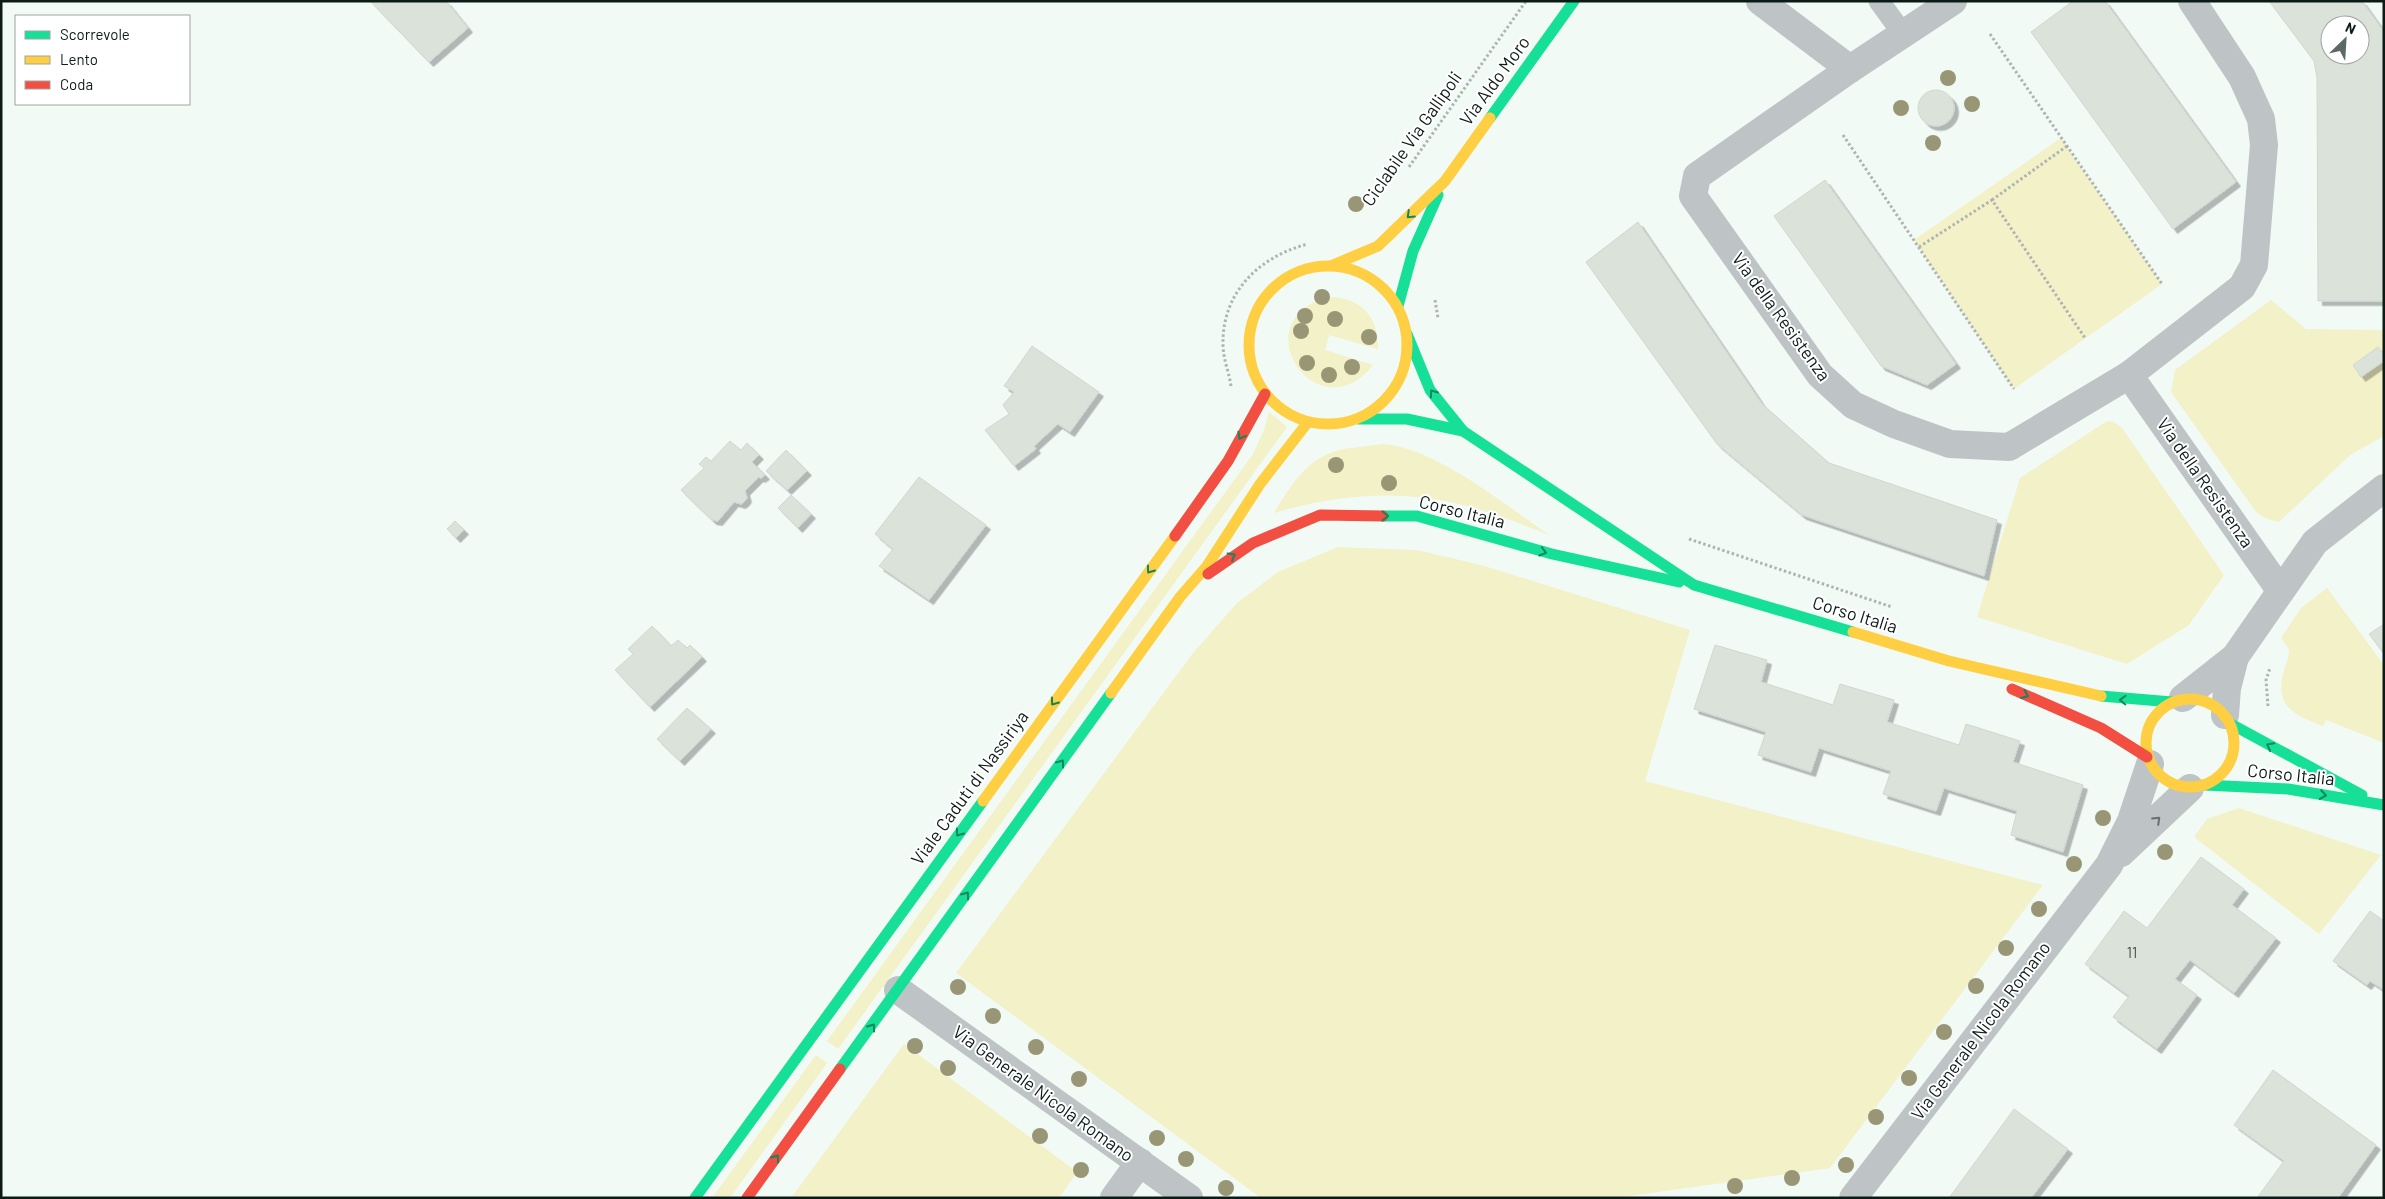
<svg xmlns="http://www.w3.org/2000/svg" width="2385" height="1199" font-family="Barlow,sans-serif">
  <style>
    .green { fill: #f3f1c8 }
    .building { fill: #dbe2da; stroke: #d0d7d0; fill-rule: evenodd; filter: url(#shadow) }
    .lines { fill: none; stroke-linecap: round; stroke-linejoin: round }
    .path { stroke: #aeb4b3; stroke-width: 3; stroke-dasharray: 2.5 2.5; stroke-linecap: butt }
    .lane { stroke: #bec4c5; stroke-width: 21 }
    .street { stroke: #bec4c5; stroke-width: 28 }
    .fast { stroke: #16e098; stroke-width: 11 }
    .slow { stroke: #ffcf43; stroke-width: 11 }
    .jam { stroke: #f24e42; stroke-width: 11 }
    .tree { fill: #989675 }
    .oneway { stroke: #12875e }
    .oneway2 { stroke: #66706e }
    .labels { text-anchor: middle; stroke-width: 4; stroke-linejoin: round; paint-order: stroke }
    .number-label { font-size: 15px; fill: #424e48 }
    .street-label { font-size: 18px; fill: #0d1b16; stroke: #fff }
  </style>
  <defs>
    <filter id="shadow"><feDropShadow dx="4.5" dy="4.5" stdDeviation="0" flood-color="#0004"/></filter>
  </defs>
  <rect width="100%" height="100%" fill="#f2faf6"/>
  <g class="green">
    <polygon points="2061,138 2162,284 2014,389 1914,240"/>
    <path d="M1326,297C1360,296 1379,316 1378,349L1329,335L1325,350L1373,365C1319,434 1241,324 1326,297Z"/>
    <polygon points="2271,300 2306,329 2384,330 2384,436 2350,455 2279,522 2267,519 2256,512 2171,392 2175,370"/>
    <polygon points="1269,412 1287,427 838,1049 827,1041 1253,454 1264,430"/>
    <polygon points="2107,421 2114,422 2122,428 2224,575 2189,625 2127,664 1977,617 2020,478"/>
    <path d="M1383,444C1437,448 1504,505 1550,535C1520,524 1490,511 1459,504C1396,489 1335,495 1274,513C1291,485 1309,455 1344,449C1357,447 1370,446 1383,444Z"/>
    <polygon points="1338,547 1417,550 1481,565 1690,630 1645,781 2043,885 1830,1168 1615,1198 1261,1198 956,973 1193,653 1237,603 1278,572"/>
    <path d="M2327,588L2384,665V743L2326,720L2323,726C2291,714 2273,705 2285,667C2287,661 2291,654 2288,648C2287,645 2283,641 2281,638L2301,608Z"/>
    <polygon points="2239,808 2381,855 2319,934 2194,837 2207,819"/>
    <polygon points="904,1044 1077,1172 1059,1198 791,1198"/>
    <polygon points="816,1055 827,1063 730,1198 712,1198"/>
  </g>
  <g class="building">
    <polygon points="370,1 446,1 468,28 429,62"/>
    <polygon points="2073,1 2105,1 2236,182 2173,229 2031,32"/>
    <path d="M2269,1H2362L2384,32V301H2318L2317,78L2314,61ZM2330,25H2360V55H2330Z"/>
    <circle cx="1936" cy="108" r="18"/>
    <polygon points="1825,180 1956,364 1927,385 1881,366 1774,216"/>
    <polygon points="1638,222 1762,404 1829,463 1997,520 1984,576 1802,515 1717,444 1586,262"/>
    <polygon points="1032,346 1099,392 1070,432 1058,424 1034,446 1036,449 1014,466 985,430 1009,414 1003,405 1014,392 1004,386"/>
    <polygon points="2378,347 2384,355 2384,361 2361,377 2353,365"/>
    <polygon points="730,441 741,450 747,443 759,455 752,462 765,475 761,478 759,477 745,491 747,498 744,502 741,504 734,502 718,521 712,520 681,490 704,468 699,464 706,457 711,461"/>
    <polygon points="786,450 807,471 787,490 766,471"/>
    <polygon points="919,477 986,525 929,600 879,566 893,549 875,534"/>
    <polygon points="791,495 811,514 798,528 778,508"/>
    <polygon points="455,521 464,530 456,538 447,529"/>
    <polygon points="2384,624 2384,654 2369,634"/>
    <polygon points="652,626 671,646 678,640 687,648 690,645 702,657 650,707 615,670 633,654 628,649"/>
    <polygon points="1715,645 1767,660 1761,682 1833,705 1840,684 1894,700 1887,722 1959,745 1966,724 2020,741 2013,762 2083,785 2063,852 2011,835 2017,811 1944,788 1936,811 1883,794 1891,771 1819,748 1811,772 1758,755 1766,732 1694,709"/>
    <polygon points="687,708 711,729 680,761 657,739"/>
    <polygon points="2201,857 2244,889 2232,905 2276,938 2234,993 2190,960 2175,979 2197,995 2157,1049 2113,1017 2129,996 2085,964 2124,911 2147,928"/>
    <polygon points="2370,911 2384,921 2384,990 2370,981 2367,985 2333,961"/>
    <polygon points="2273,1070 2376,1145 2338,1198 2257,1198 2284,1161 2234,1125"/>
    <polygon points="2014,1109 2068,1149 2031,1198 1949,1198"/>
  </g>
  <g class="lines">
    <g class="path">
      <polyline points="1990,34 2162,284"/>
      <polyline points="1843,135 2014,389"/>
      <polyline points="1409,167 1526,1"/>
      <polyline points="1992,200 2067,146"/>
      <polyline points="1919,247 1992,200 2085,338"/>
      <polyline points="1435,300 1438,318"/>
      <path d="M1231,386C1229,372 1223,359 1223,344C1222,292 1260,256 1308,244"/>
      <polyline points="1689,539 1892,607"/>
      <polyline points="2268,706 2266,680 2270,668"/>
    </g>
    <polyline class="lane" points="1879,1 1903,34"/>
    <g class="street">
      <polyline points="1760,1 1850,69"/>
      <polyline points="1953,1 1850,69 1697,176 1693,196 1820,375 1853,405 1894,424 1950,444 2009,447 2129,375 2242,287 2254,265 2264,145 2261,119 2242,77 2192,1"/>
      <polyline points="2129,375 2280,590"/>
      <polyline points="2183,698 2235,657 2315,542 2384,488"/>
      <polyline points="2225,715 2227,688 2235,657"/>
      <polyline points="2121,853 2190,788"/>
      <polyline points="898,990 1189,1198"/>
      <polyline points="1114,1198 1140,1162"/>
      <polyline points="1853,1198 2109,865 2131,821 2150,764"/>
    </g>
    <g class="fast">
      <polyline points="1490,118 1574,1"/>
      <polyline points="1398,306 1413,251 1438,195"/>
      <polyline points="1407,334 1430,390 1463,431 1694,585 1853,632"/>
      <polyline points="1359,419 1407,419 1463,431"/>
      <polyline points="1383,516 1417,516 1552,554 1679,582"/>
      <polyline points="2101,696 2172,702"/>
      <polyline points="2231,724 2362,795"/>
      <polyline points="2204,785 2288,789 2384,805"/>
      <polyline points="840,1069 1111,693"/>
      <polyline points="695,1198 983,801"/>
    </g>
    <g class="slow">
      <polyline points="1333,265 1378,246 1445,181 1490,118"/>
      <circle cx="1328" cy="345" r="79"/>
      <polyline points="1853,632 1949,661 2101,696"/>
      <polyline points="1111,693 1180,597 1207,566 1260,484 1308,422"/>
      <circle cx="2190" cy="743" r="44"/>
      <polyline points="983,801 1175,536"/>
    </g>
    <g class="jam">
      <polyline points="1175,536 1228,461 1265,394"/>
      <polyline points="1208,574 1253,543 1320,515 1383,516"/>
      <polyline points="2012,689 2101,728 2147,757"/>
      <polyline points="747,1198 840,1069"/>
    </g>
  </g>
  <g class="tree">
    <circle cx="1948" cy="78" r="8"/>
    <circle cx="1972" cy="104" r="8"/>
    <circle cx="1901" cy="108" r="8"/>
    <circle cx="1933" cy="143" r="8"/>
    <circle cx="1356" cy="204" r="8"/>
    <circle cx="1322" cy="297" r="8"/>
    <circle cx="1305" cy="316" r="8"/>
    <circle cx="1335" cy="319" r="8"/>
    <circle cx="1301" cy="331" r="8"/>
    <circle cx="1369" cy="337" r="8"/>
    <circle cx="1307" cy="363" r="8"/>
    <circle cx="1352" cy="367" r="8"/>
    <circle cx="1329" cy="375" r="8"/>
    <circle cx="1336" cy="465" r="8"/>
    <circle cx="1389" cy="483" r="8"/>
    <circle cx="2103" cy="818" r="8"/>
    <circle cx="2165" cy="852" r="8"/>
    <circle cx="2074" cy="864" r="8"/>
    <circle cx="2039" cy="909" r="8"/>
    <circle cx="2006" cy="948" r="8"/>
    <circle cx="1976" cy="986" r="8"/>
    <circle cx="958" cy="987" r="8"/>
    <circle cx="993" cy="1016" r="8"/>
    <circle cx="1944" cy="1032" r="8"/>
    <circle cx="915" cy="1046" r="8"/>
    <circle cx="1036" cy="1047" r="8"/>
    <circle cx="948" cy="1068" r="8"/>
    <circle cx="1909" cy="1078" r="8"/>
    <circle cx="1079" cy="1079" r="8"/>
    <circle cx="1876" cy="1117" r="8"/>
    <circle cx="1040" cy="1136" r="8"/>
    <circle cx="1157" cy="1138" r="8"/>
    <circle cx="1186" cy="1159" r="8"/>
    <circle cx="1846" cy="1165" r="8"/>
    <circle cx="1081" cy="1170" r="8"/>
    <circle cx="1792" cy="1178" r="8"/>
    <circle cx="1735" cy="1186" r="8"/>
    <circle cx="1226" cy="1188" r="8"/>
  </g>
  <defs><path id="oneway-chevron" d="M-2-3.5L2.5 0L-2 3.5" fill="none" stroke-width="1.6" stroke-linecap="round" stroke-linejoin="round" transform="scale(1.25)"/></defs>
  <g class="oneway">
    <use href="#oneway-chevron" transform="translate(1410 215) rotate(136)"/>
    <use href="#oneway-chevron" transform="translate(1433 393) rotate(-125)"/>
    <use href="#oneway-chevron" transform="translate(1241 436) rotate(119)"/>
    <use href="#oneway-chevron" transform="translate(1385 516) rotate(1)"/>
    <use href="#oneway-chevron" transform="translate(1543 552) rotate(16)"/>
    <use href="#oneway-chevron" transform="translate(1232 556) rotate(-31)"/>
    <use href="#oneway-chevron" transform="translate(1150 570) rotate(126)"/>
    <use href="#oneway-chevron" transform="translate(2025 695) rotate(24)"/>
    <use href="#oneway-chevron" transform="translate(2123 700) rotate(-178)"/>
    <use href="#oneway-chevron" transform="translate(1054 702) rotate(126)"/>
    <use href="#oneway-chevron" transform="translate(2270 746) rotate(-152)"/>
    <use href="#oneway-chevron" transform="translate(1061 763) rotate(-54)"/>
    <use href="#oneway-chevron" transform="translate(2323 795) rotate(8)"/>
    <use href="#oneway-chevron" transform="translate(959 833) rotate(126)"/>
    <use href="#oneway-chevron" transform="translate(966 895) rotate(-54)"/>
    <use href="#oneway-chevron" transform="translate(872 1027) rotate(-54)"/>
    <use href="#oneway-chevron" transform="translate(776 1158) rotate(-54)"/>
  </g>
  <use class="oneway2" href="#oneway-chevron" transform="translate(2157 820) rotate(-44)"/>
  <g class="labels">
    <g class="number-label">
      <text x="2132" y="958">11</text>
    </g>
    <g class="street-label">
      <text transform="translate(1495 81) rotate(-54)" y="6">Via Aldo Moro</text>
      <text transform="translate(1412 139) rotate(-55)" y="6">Ciclabile Via Gallipoli</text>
      <text transform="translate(1781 317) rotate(54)" y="6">Via della Resistenza</text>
      <text transform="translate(2205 483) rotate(55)" y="6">Via della Resistenza</text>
      <text transform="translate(1462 512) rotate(14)" y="6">Corso Italia</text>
      <text transform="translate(1855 615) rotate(17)" y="6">Corso Italia</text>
      <text transform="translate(2291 775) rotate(6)" y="6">Corso Italia</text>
      <text transform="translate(970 788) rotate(-54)" y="6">Viale Caduti di Nassiriya</text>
      <text transform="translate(1981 1031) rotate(-53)" y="6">Via Generale Nicola Romano</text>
      <text transform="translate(1043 1094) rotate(36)" y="6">Via Generale Nicola Romano</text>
    </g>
  </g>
  <rect width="2385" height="1199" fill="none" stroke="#0d1b16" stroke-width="5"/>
  <rect x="15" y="15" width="175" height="90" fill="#ffffff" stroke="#9ea4a2"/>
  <rect x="25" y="31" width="25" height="8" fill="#16e098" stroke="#9ea4a2"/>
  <text x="60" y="40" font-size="15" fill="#0d1b16">Scorrevole</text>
  <rect x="25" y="56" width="25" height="8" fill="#ffcf43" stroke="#9ea4a2"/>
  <text x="60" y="65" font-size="15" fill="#0d1b16">Lento</text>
  <rect x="25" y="81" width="25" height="8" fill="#f24e42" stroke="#9ea4a2"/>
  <text x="60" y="90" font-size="15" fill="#0d1b16">Coda</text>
  <g transform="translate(2345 40) rotate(25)"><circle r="24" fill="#ffffff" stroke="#9ea4a2"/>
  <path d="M0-4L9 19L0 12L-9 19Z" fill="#5d6964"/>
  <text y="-8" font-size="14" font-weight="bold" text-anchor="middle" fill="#0d1b16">N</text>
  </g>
</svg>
